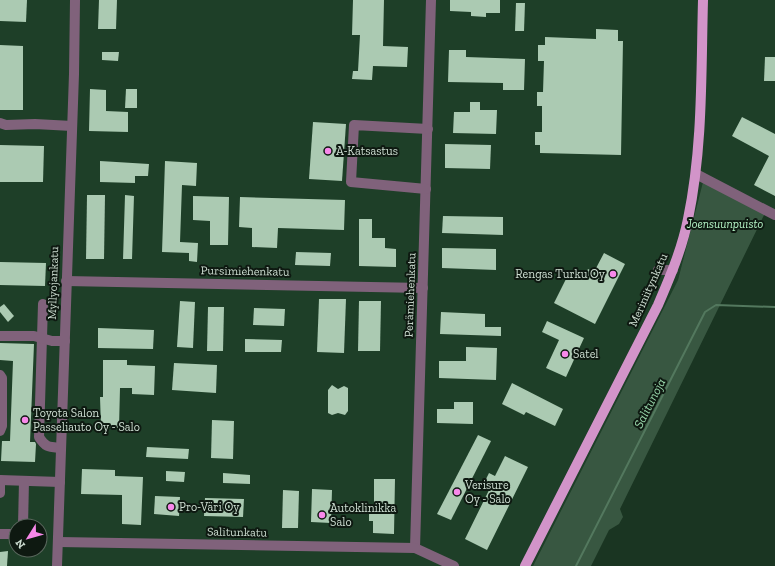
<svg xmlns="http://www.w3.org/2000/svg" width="775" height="566" font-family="'Zilla Slab',serif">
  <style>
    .built { fill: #1e3f28; fill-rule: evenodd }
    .green { fill: #385741 }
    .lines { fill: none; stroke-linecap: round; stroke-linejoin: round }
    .stream { stroke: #53785e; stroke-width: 2 }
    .building { fill: #abcab2 }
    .minor { stroke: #80627b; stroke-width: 10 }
    .major { stroke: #d294c9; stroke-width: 10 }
    .poi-dot { fill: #f888ea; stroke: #0e1911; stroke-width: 1.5 }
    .labels { text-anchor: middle; stroke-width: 4; stroke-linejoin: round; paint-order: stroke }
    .poi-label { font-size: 12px; fill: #ceded2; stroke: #0e1911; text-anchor: start }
    .park-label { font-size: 12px; font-style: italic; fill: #b4f3c5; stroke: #0e1911 }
    .street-label { font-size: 12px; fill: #ceded2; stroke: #0e1911 }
    .water-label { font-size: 13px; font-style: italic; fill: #9cdbae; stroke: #0e1911 }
  </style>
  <rect width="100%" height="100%" fill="#1a3522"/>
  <path class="built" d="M0,0H775V213L704,178L678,280L533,566H0ZM16,526H40V550H16Z"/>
  <polygon class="green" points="704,178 767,209 620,509 623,517 619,524 609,530 591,566 533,566 678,280"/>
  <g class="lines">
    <polyline class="stream" points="576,566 705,312 716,305 775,307"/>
  </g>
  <g class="building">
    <polygon points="0,0 27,0 26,22 0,21"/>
    <polygon points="99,0 117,0 116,29 98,29"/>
    <polygon points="353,0 384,0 383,46 408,47 407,67 373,66 372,80 352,79 353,71 358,71 360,35 352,35"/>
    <polygon points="450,0 500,0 500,13 486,13 486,17 471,16 471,12 450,11"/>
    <polygon points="516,3 525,3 524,31 515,31"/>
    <polygon points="596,29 618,30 618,41 623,41 621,155 540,153 540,145 535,145 535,132 542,132 542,106 537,106 537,92 543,92 544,61 538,61 538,45 545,45 545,37 596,39"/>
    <polygon points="0,45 23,46 23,110 0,110"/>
    <polygon points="449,50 466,50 466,57 525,59 524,90 503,90 503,83 448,82"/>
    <polygon points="102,52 119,52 118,61 102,60"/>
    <polygon points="765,57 775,57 775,81 764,81"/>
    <polygon points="90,89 106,90 106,111 128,112 128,132 89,131"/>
    <polygon points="126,89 137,89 137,108 125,108"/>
    <polygon points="470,102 480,102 480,110 497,110 496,134 453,133 454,112 470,112"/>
    <polygon points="742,117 775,134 775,196 754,185 769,156 732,136"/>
    <polygon points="313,122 346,124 342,181 309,179"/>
    <polygon points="445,144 491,145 490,169 445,168"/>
    <polygon points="0,145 44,146 43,182 0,182"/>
    <polygon points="100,161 149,164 148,176 135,176 135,183 100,182"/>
    <polygon points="165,161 197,163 196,186 182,185 180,242 198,243 197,262 189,261 189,253 162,252"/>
    <polygon points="87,195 105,195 104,259 86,259"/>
    <polygon points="125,195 134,196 132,259 123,259"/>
    <polygon points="193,196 229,197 228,245 210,245 210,221 193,220"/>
    <polygon points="240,197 345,200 344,230 278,228 277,248 252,247 252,228 239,227"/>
    <polygon points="443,216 503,217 503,235 442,233"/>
    <polygon points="359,219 372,219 372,238 385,238 385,248 396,249 396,267 359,266"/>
    <polygon points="442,248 496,249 496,270 442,268"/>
    <polygon points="296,252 331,253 330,266 295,265"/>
    <polygon points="604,253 625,264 595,324 554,303 569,273 583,280 588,269 594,272"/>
    <polygon points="0,262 46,263 45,286 0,285"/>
    <polygon points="319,299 346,299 344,353 317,352"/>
    <polygon points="180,301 195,302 193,348 177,347"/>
    <polygon points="359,301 381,301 380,351 358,351"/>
    <polygon points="4,304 14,316 8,322 0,312 0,307"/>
    <polygon points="208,307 224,307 223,351 207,351"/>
    <polygon points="254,308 285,309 284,326 253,325"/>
    <polygon points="441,312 485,314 485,327 501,327 501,336 440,334"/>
    <polygon points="547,321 584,338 566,377 546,368 559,340 542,332"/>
    <polygon points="98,328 154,330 153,349 98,348"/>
    <polygon points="245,339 282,340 281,352 245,352"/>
    <polygon points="0,343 34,344 30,442 35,442 36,444 35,462 1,461 2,441 10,441 13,361 0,360"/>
    <polygon points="466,347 497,348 496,380 439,378 439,361 466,361"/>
    <polygon points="103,360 127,360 127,365 155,366 154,395 132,394 132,388 120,388 119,428 101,427 100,397 103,397"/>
    <polygon points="174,363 217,365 216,393 172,390"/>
    <polygon points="512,383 563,409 555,426 526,412 524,415 502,404"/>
    <polygon points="332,385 338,389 344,386 348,388 348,411 345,415 338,413 332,415 328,413 328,390"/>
    <polygon points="454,402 473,402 473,424 437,423 437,409 454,409"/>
    <polygon points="212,420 234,421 233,459 211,458"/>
    <polygon points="478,435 491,441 451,520 437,514"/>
    <polygon points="147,447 189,449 188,459 146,457"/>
    <polygon points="505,456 528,467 487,550 465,539 492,484 485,481 489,473 495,476"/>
    <polygon points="82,469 115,470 115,476 143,477 141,525 122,524 122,495 81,494"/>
    <polygon points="166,471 185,472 184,482 166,481"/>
    <polygon points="223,473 250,475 250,484 223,483"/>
    <polygon points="374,479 395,479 394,534 373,533 373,521 369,521 369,509 374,509"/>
    <polygon points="312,489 332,490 331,523 311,522"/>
    <polygon points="283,490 299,491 298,528 282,528"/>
    <polygon points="155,496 180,497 179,516 154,514"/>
    <polygon points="205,498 244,499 243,517 204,516"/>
    <polygon points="8,551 7,566 0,566 0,552"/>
  </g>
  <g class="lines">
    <g class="minor">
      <polyline points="431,0 415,548 454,566"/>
      <polyline points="0,123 6,125 35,124 72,126"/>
      <polyline points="696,174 775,215"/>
      <polyline points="426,189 351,182 354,125 428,129"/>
      <polyline points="658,270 673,270"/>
      <polyline points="66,281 423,288"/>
      <path d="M43,304L39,437C46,448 49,447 61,448"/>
      <polyline points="0,336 34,336 52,341 65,341"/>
      <polyline points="0,375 2,378 2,426 0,431"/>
      <polyline points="0,480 60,482"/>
      <polyline points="0,493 0,480"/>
      <polyline points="23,526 24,481"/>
      <polyline points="0,534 16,534"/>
      <polyline points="59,542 415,548"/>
      <polyline points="57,566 74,74 75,0"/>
    </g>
    <path class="major" d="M525,566L658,305C670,277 682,249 688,219C703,147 701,73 703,0"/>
  </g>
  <g class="poi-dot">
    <circle cx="328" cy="151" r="4"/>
    <circle cx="613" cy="274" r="4"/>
    <circle cx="565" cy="354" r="4"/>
    <circle cx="25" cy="420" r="4"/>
    <circle cx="457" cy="492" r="4"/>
    <circle cx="171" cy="507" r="4"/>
    <circle cx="322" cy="515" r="4"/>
  </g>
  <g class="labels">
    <g class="poi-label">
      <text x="336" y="155">A-Katsastus</text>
      <text x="605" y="278" text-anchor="end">Rengas Turku Oy</text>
      <text x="573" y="358">Satel</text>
      <text x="33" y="417">Toyota Salon<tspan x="33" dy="14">Passeliauto Oy - Salo</tspan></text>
      <text x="465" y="489">Verisure<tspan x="465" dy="14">Oy - Salo</tspan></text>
      <text x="179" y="511">Pro-Väri Oy</text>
      <text x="330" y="512">Autoklinikka<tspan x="330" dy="14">Salo</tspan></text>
    </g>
    <g class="park-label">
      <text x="725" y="228">Joensuunpuisto</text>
    </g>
    <g class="street-label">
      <text transform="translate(245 271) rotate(1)" y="4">Pursimiehenkatu</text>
      <text transform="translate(53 283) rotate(-88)" y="4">Myllyojankatu</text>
      <text transform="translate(648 290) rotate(-66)" y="4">Meriniitynkatu</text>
      <text transform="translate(410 295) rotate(-88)" y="4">Perämiehenkatu</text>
      <text transform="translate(237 532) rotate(1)" y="4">Salitunkatu</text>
    </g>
    <g class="water-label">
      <text transform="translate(649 403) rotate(-63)" y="5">Salitunoja</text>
    </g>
  </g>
  <g transform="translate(28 538) rotate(233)"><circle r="19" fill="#0e1911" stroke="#5b685e"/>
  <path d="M0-3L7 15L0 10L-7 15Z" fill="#f888ea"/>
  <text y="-6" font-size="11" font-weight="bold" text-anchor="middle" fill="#ceded2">N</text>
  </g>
</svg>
